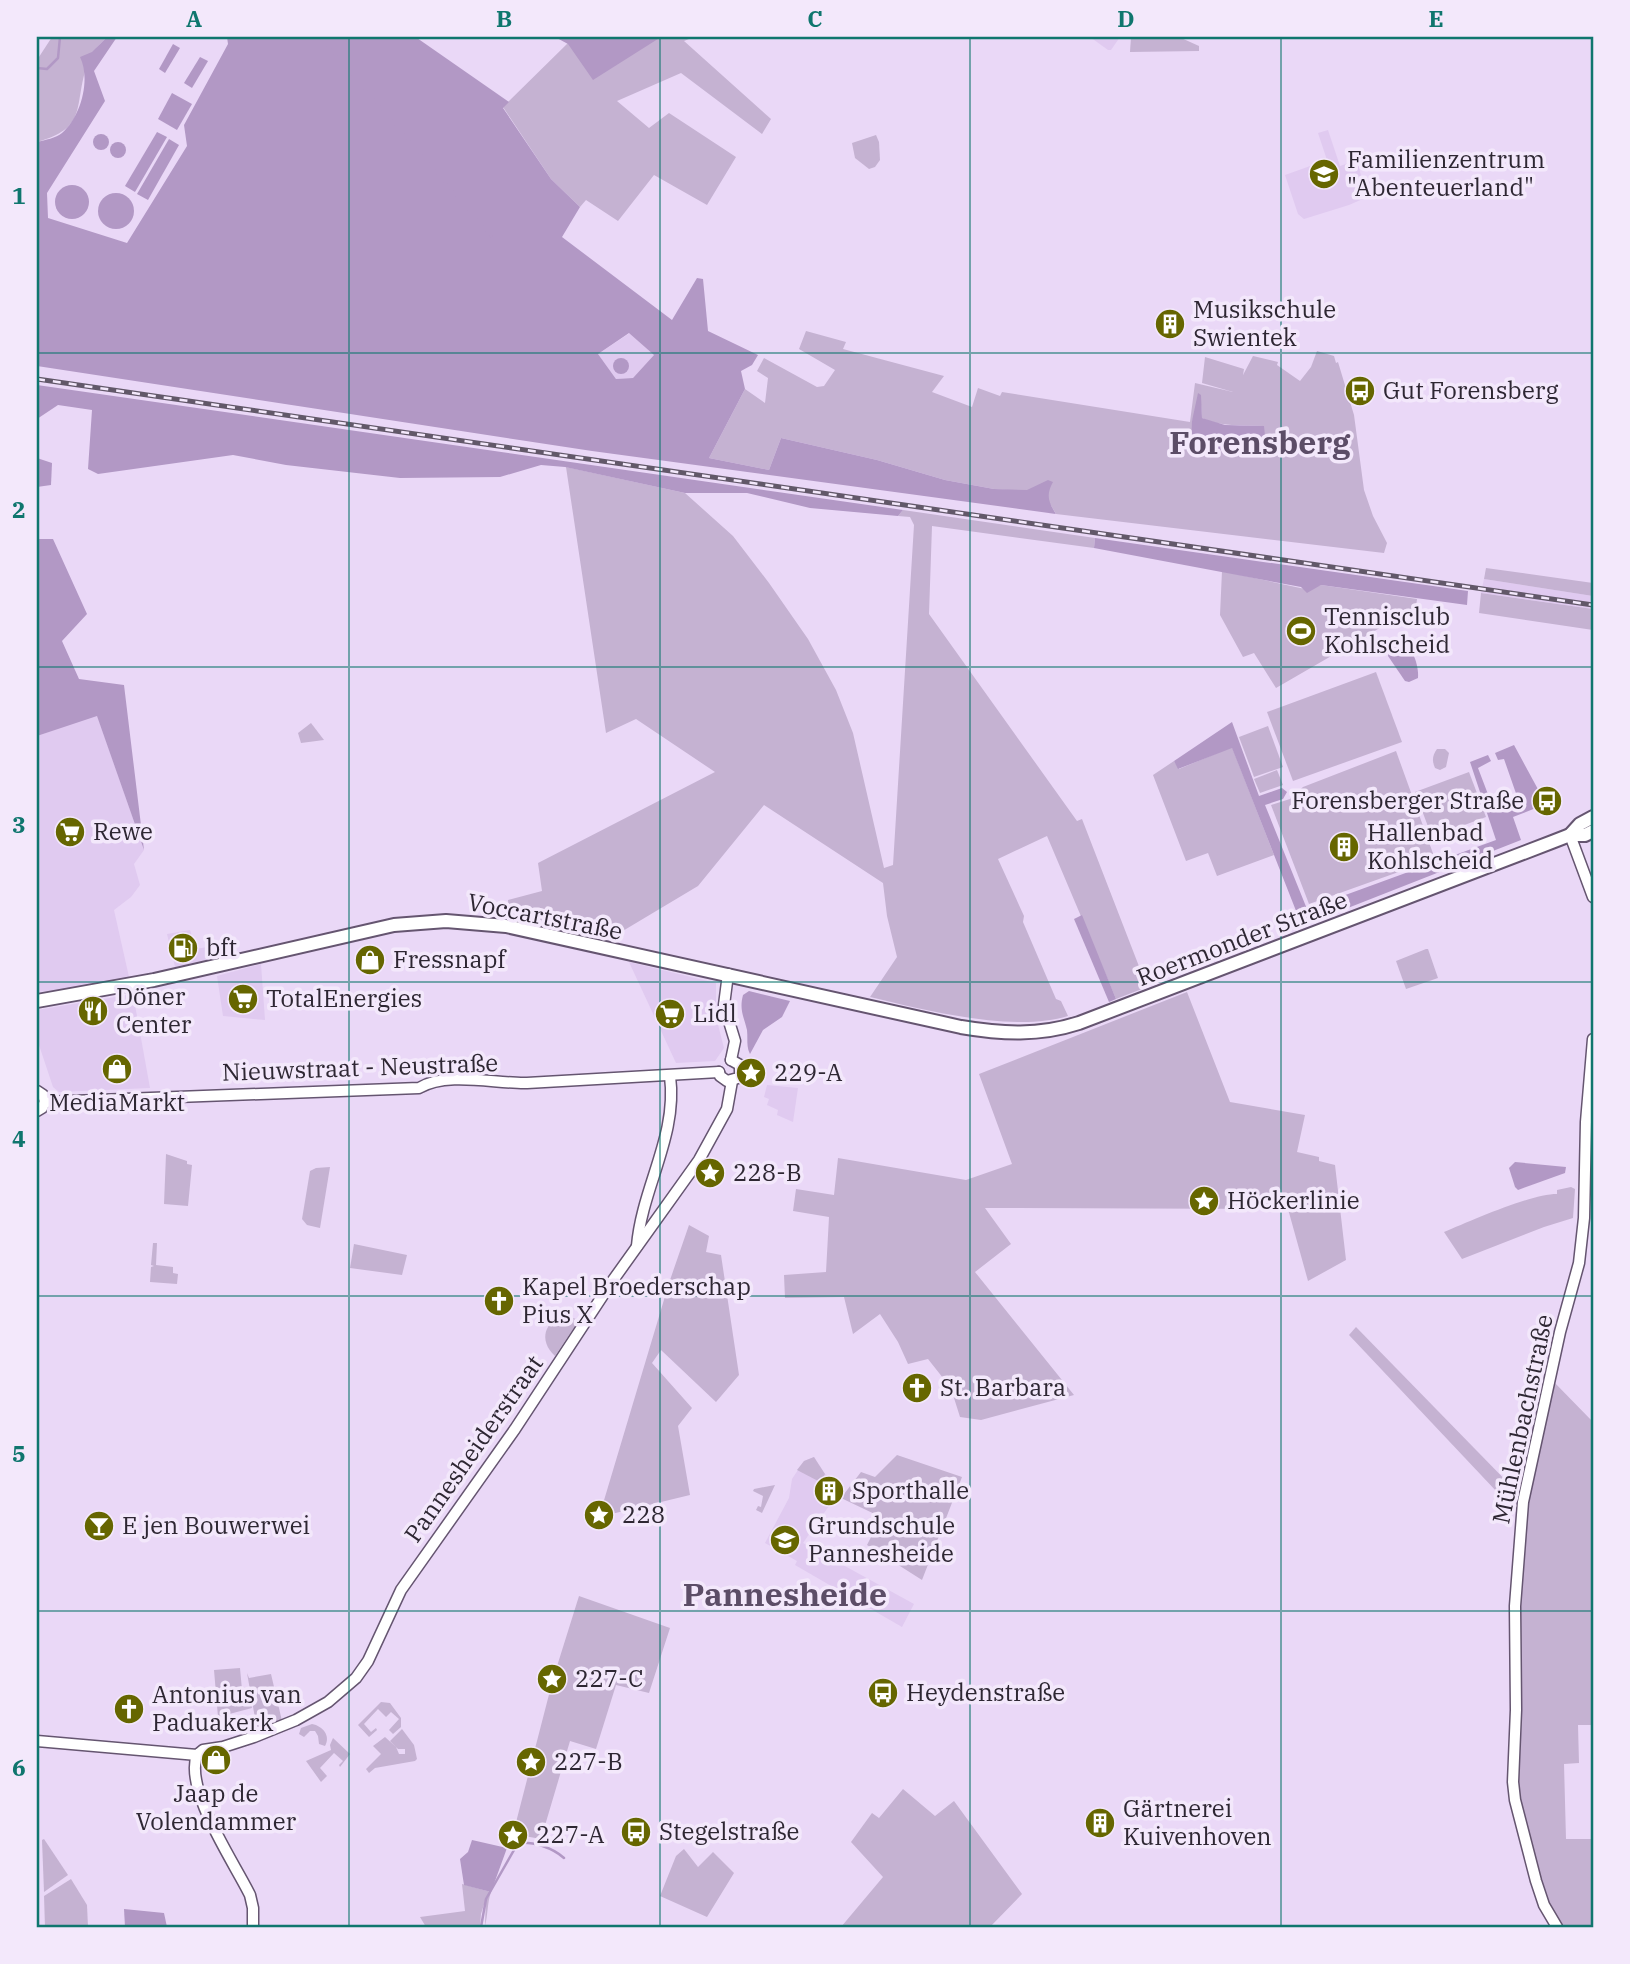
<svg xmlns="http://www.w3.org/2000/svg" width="1630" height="1964" font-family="'IBM Plex Serif',serif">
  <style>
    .built { fill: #e0caf0 }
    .green { fill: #c5b2d2; fill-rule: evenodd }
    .forest { fill: #b298c5; fill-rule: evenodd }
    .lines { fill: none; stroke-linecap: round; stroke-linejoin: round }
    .stream { stroke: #b298c5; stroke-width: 2.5 }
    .tertiary-casing { stroke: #655570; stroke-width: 13 }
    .primary-casing { stroke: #655570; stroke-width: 16 }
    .tertiary { stroke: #fff; stroke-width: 10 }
    .primary { stroke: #fff; stroke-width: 12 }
    .rail-casing { stroke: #625869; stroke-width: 5 }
    .rail { stroke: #f3e8fb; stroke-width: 2.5; stroke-dasharray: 8; stroke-linecap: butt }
    .grid { fill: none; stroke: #0f766e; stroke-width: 2; stroke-opacity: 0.55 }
    .labels { text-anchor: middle; stroke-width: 7; stroke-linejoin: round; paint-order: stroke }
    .poi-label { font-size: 24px; fill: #2e2733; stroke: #f3e8fb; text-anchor: start }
    .street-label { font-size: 24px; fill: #2e2733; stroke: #f3e8fb }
    .district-label { font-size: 32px; font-weight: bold; fill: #5c4d67; stroke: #f3e8fb }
    .neatline { fill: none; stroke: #0f766e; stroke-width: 2.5 }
    .grid-label { font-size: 23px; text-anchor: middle; font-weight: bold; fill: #0f766e }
  </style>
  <rect width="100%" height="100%" fill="#ead8f7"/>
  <g class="built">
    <polygon points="1090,37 1120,37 1111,50 1108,50"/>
    <polygon points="1328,130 1340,166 1357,160 1366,195 1365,198 1349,205 1304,219 1298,214 1285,175 1327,160 1318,133"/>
    <polygon points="630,333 654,355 633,378 616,379 598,354"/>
    <polygon points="1484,579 1593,596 1593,609 1481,593"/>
    <polygon points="97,715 144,850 134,864 140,885 131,897 114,910 129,977 78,988 37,992 37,736"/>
    <polygon points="190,930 196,949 207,947 210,959 175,967 167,934"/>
    <polygon points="629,962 716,983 716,1017 724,1048 715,1061 676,1063"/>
    <polygon points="261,964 265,1020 223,1016 217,976"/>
    <polygon points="133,994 150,1088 59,1092 53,1087 37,1039 37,1010"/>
    <polygon points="767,1085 798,1088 793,1122 777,1115 778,1110 767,1105 769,1099 764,1097"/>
    <polygon points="814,1457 822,1472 843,1486 803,1543 914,1604 902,1627 795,1565 797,1561 765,1543 789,1498 792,1479 804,1461"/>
  </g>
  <g class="green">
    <path d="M52,37H107C98,46 89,55 86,68C74,108 87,128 37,142V60Z"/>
    <polygon points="659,37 694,37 684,41 771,119 762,134 681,73 617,101 649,128 669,113 736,157 707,205 654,175 618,221 586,200 580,207 551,179 503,107 568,43"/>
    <polygon points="1131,37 1179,37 1199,46 1199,51 1130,52"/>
    <polygon points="876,135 879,142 880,160 875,167 869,169 855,158 852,143"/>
    <path d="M806,331L846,342L843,349L944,376L932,392L972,407L978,388L1000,396L1002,392L1190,422L1195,383L1233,392L1202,383L1205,357L1244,369L1243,375L1253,356L1278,362L1277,365L1300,381L1311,367L1317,351L1334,356L1336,363L1338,362L1354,415L1364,490L1373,516L1387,543L1384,553L1056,514L1049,502L1047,493L994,489L945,480L877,460L781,438L769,470L709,458L745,389L765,403L768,378L757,371L764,358L817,387L824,386L835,370L799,349ZM1201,405L1202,418C1221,427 1242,425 1263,426L1247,449H1215L1192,446V421Z"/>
    <path d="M566,467L685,493L733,536L769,583L808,639L836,690L853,733L884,868L893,865L914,525L910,517L898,516L903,510L1095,538L1094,548L932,526L929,614L1077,821L1082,819L1147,987L1116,999L1047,836L998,859L1024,916L1023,922L1056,999L1061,1001L1068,1016C1014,1033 924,1010 870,997L897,957L887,916L883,883L764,805L698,886L611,938L509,916L508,900L542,891L538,863L715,772L636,719L606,733Z"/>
    <polygon points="1486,568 1593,583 1593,596 1484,579"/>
    <polygon points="1222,571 1305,589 1321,585 1417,599 1416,607 1276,688 1254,653 1243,657 1220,615"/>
    <polygon points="1481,593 1593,609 1593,630 1479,613"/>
    <polygon points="1376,672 1402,742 1293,781 1267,712"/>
    <polygon points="311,723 324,740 301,743 298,733"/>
    <polygon points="1268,726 1283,767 1254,777 1239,737"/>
    <polygon points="1232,747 1274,855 1217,876 1208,853 1186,861 1153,775 1174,761 1179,769"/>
    <path d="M1437,749H1445L1449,753L1446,767L1440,770L1435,768C1432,761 1432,756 1437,749Z"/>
    <polygon points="1396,751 1435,859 1309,904 1271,805 1290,799 1303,787"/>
    <polygon points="1277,770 1283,785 1260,793 1254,779"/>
    <polygon points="1469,772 1486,817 1432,837 1415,792"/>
    <polygon points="1426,949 1428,949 1438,978 1406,989 1396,961"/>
    <polygon points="1187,992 1230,1102 1305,1115 1297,1152 1319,1157 1319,1161 1335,1165 1346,1260 1308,1281 1288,1209 985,1208 1011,1244 975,1272 1074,1395 981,1420 960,1417 948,1379 943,1378 928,1359 908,1364 898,1342 880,1314 853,1334 844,1297 785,1298 784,1275 826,1272 829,1217 793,1211 796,1189 834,1195 838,1158 966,1180 1012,1164 979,1074"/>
    <polygon points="166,1154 187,1161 187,1164 192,1165 188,1206 164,1204"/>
    <polygon points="330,1167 320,1228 307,1225 302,1219 310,1171 316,1168"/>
    <path d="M1571,1187L1575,1189L1573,1218L1544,1227L1462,1259L1444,1232C1471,1221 1530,1194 1557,1194V1190Z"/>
    <polygon points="689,1225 709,1236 706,1252 721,1255 739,1375 716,1402 661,1350 652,1363 692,1408 678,1426 690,1495 599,1517 669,1283"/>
    <polygon points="153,1243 157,1243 156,1265 173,1267 173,1273 178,1274 177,1284 150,1282 151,1267 154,1266 151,1265"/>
    <polygon points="354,1244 407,1255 402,1275 350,1268"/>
    <path d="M567,1316L579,1320L555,1356C538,1341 544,1319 567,1316Z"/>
    <polygon points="1356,1327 1517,1492 1514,1510 1349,1335"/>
    <polygon points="1553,1381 1593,1422 1593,1725 1578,1725 1579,1763 1564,1764 1566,1839 1593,1839 1593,1927 1560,1927 1547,1904 1518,1799 1517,1607 1523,1524"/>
    <polygon points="897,1455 962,1477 922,1580 867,1545 881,1517 841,1498 861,1472 875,1477"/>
    <polygon points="814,1457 825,1474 820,1482 797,1470 804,1461"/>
    <polygon points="775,1485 762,1513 756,1510 758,1506 761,1507 763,1496 753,1491 754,1489"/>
    <polygon points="579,1596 670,1628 649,1693 616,1685 596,1749 570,1741 541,1839 513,1834 553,1679"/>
    <polygon points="240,1668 242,1690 248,1691 249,1697 246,1698 250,1700 252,1708 218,1717 214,1670"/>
    <polygon points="247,1673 249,1678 271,1674 282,1721 257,1729"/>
    <polygon points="381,1702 390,1703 401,1718 401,1727 393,1734 389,1730 399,1719 391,1712 386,1717 378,1709 364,1724 371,1732 376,1728 377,1730 369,1737 358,1725"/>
    <path d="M312,1724C323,1726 331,1736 325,1746L319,1744L318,1736L315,1731H310L304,1737L299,1734L301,1728Z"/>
    <polygon points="402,1729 414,1745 417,1759 415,1761 375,1768 369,1773 366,1769 381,1754 373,1746 385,1737 396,1747 399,1754 405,1754 405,1749 398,1749 390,1741"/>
    <polygon points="333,1738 350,1754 340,1767 339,1765 343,1761 334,1753 320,1768 327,1776 321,1782 306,1761 331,1750 330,1745"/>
    <polygon points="903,1789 935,1816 954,1801 1022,1894 990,1927 841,1927 883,1877 851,1842 872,1813 879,1818"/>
    <polygon points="44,1839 68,1875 44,1892 42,1840"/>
    <polygon points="684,1849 698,1867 713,1852 734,1873 707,1917 660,1896 676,1856"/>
    <polygon points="71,1879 87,1905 88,1927 45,1927 44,1896"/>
    <path d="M462,1884L491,1892C487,1904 488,1915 485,1926L486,1898L481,1914L480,1927H426L420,1917L465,1911Z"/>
  </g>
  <g class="forest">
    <path d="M107,37H117L94,71L105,101L47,193L48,218L127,243L187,146L184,125L228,44L227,37H418L417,38L509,102L503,108L551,179L580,207L562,237L672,320L697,278L703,279L708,331L758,355L752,365L741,371L745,389L709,458L769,470L781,438L877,460L945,480L994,489L1027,490L1048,480L1053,482C1046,495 1048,501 1056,514L592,451L37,366V167L39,165L37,142C45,140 56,138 62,133C81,117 91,79 80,57L92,52ZM629,333L654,355L633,378L616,379L598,354Z"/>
    <polygon points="555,37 661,37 593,80 568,44"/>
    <polygon points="173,44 180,48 165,73 159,69"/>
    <polygon points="200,57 208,61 192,88 184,83"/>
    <polygon points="172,93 192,104 177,130 158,119"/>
    <polygon points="157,132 167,137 135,192 125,186"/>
    <circle cx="101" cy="142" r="8"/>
    <polygon points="169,139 179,145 148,200 137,194"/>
    <circle cx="118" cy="150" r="8"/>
    <circle cx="72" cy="202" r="17"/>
    <circle cx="116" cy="211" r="18"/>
    <circle cx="621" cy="366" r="8"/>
    <polygon points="37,385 903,510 898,516 810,508 747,493 685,493 565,467 541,465 500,477 400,478 286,465 233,455 98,474 88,469 92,410 58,405 37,419"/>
    <path d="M1198,393L1201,395L1202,418L1225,425L1264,426L1265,436C1248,457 1215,449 1191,445L1192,421Z"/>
    <polygon points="37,458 52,463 51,485 37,487"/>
    <polygon points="1095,538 1468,591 1467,605 1321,585 1307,593 1301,587 1094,548"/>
    <polygon points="37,539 53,539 87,614 62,641 79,679 124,685 144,850 97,716 37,736"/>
    <path d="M1399,640C1412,644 1419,665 1418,678L1409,682L1405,681L1388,656L1389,650Z"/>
    <polygon points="1232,722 1259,796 1282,788 1287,792 1283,799 1265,805 1307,909 1496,840 1470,762 1488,755 1491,761 1478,768 1494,810 1519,802 1504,759 1498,760 1495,753 1514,745 1546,804 1513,817 1521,840 1302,926 1232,748 1178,769 1174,761"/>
    <polygon points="1082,915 1116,999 1109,1002 1074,919"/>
    <path d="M749,991L790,1001L782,1017L763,1030L750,1054C746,1046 748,1039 747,1030C744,1017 739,1010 743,995Z"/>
    <polygon points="1515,1162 1566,1167 1565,1173 1518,1190 1515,1187 1509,1168"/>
    <polygon points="472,1840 507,1848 491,1892 464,1885 460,1859 468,1852"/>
    <polygon points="124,1909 164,1913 167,1927 125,1927"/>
  </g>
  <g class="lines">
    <g class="stream">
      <polyline points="320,37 491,236"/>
      <polyline points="37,68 47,69 58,58 60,37"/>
      <path d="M481,1927L486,1899L518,1843C533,1841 553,1848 564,1858"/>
    </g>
    <g class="tertiary-casing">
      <g id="tertiary">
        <polyline points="1570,835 1593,897"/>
        <polyline points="728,974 724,1005 735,1041 731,1060"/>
        <polyline points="719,1072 720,1076 727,1081 738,1078 740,1075 740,1065 731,1060"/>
        <polyline points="37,1091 43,1095 45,1102"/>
        <path d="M45,1102L419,1088C448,1071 495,1084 527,1083L719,1072"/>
        <polyline points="37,1111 42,1108 45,1102"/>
        <path d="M637,1246C642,1187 678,1136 670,1076"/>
        <polyline points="37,1741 197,1755 203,1750 223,1747 254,1737 296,1720 328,1702 356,1678 368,1661 401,1590 515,1429 611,1283 699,1160 727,1109 732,1081"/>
        <path d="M197,1755C184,1790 234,1862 250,1895L253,1908V1927"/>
        <polyline points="1557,1927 1544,1905 1536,1881 1515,1800 1513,1782 1516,1710 1515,1606 1523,1502 1560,1332 1579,1263 1584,1218 1586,1122 1593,1039"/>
      </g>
    </g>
    <g class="primary-casing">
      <g id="primary">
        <polyline points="1570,835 1580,824 1593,817"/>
        <path d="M37,1001L154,980L394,925L446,921L506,926L961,1027C1002,1034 1039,1036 1079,1023L1552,842L1570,835H1585L1593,831"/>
      </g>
    </g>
    <use href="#tertiary" class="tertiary"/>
    <use href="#primary" class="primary"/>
    <g class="rail-casing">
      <polyline id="rail" points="37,379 1593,605"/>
    </g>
    <use href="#rail" class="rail"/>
  </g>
  <path class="grid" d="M349,37V1927M660,37V1927M970,37V1927M1281,37V1927M37,353H1593M37,667H1593M37,982H1593M37,1296H1593M37,1611H1593"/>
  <defs>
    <g id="school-disc" transform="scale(1.575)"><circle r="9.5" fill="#660" stroke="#f3e8fb"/><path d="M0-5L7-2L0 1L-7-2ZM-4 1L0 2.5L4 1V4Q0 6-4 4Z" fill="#fff"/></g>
    <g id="building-disc" transform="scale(1.575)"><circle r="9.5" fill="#660" stroke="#f3e8fb"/><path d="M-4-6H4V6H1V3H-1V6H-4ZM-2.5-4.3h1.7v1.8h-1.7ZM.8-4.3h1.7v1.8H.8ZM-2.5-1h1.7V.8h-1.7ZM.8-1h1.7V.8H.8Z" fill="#fff"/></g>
    <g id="bus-disc" transform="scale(1.575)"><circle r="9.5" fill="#660" stroke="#f3e8fb"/><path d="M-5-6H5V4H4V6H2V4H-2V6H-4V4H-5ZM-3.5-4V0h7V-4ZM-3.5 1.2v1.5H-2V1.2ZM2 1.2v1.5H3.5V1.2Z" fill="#fff"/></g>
    <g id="stadium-disc" transform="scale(1.575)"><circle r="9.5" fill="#660" stroke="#f3e8fb"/><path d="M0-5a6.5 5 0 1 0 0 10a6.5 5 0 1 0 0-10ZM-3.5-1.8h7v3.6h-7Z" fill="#fff"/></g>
    <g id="supermarket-disc" transform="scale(1.575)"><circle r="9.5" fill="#660" stroke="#f3e8fb"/><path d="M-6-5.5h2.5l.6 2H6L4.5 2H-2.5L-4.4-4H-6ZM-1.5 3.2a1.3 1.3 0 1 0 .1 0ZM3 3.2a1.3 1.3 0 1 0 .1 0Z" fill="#fff"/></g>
    <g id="fuel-disc" transform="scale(1.575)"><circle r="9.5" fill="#660" stroke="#f3e8fb"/><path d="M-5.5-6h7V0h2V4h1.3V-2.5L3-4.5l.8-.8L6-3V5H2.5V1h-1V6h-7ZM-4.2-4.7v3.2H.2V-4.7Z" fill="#fff"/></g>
    <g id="shop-disc" transform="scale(1.575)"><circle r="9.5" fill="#660" stroke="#f3e8fb"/><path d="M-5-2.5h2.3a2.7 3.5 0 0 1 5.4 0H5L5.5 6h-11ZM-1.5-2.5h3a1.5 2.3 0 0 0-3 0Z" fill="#fff"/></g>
    <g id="restaurant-disc" transform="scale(1.575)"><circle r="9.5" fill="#660" stroke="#f3e8fb"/><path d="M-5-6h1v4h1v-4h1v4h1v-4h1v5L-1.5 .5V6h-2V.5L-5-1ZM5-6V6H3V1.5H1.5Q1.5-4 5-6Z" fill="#fff"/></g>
    <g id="sight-disc" transform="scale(1.575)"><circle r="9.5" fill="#660" stroke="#f3e8fb"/><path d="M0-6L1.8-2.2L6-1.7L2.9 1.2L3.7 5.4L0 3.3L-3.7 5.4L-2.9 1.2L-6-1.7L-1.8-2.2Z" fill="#fff"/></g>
    <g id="church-disc" transform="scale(1.575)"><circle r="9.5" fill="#660" stroke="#f3e8fb"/><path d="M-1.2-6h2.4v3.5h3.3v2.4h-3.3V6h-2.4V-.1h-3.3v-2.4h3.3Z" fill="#fff"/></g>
    <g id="bar-disc" transform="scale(1.575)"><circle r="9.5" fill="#660" stroke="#f3e8fb"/><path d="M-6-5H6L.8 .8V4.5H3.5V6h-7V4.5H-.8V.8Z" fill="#fff"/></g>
  </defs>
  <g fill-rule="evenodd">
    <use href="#school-disc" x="1324" y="174"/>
    <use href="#building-disc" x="1170" y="324"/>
    <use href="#bus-disc" x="1360" y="391"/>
    <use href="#stadium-disc" x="1301" y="631"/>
    <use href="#bus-disc" x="1547" y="801"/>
    <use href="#supermarket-disc" x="70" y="832"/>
    <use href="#building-disc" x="1344" y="847"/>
    <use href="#fuel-disc" x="183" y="948"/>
    <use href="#shop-disc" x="370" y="960"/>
    <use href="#supermarket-disc" x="243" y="999"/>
    <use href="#restaurant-disc" x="93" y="1011"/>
    <use href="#supermarket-disc" x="670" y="1014"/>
    <use href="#shop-disc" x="117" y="1069"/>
    <use href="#sight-disc" x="751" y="1073"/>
    <use href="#sight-disc" x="710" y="1173"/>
    <use href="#sight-disc" x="1204" y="1201"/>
    <use href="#church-disc" x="499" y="1301"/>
    <use href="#church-disc" x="917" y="1388"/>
    <use href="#building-disc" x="829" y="1491"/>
    <use href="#sight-disc" x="599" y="1515"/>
    <use href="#bar-disc" x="99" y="1526"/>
    <use href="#school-disc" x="785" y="1540"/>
    <use href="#sight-disc" x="552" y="1679"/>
    <use href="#bus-disc" x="883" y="1693"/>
    <use href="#church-disc" x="129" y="1709"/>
    <use href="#shop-disc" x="216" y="1760"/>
    <use href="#sight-disc" x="531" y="1762"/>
    <use href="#building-disc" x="1100" y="1823"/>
    <use href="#bus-disc" x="636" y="1832"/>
    <use href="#sight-disc" x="513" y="1835"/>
  </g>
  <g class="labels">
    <g class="poi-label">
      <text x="1347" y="168">Familienzentrum<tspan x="1347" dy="28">"Abenteuerland"</tspan></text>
      <text x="1193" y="318">Musikschule<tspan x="1193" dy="28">Swientek</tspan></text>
      <text x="1383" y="399">Gut Forensberg</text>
      <text x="1324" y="625">Tennisclub<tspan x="1324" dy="28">Kohlscheid</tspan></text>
      <text x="1524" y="809" text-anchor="end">Forensberger Straße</text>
      <text x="93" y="840">Rewe</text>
      <text x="1367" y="841">Hallenbad<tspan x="1367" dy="28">Kohlscheid</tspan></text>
      <text x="206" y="956">bft</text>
      <text x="393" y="968">Fressnapf</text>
      <text x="116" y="1005">Döner<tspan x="116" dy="28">Center</tspan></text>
      <text x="266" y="1007">TotalEnergies</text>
      <text x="693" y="1022">Lidl</text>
      <text x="774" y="1081">229-A</text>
      <text x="117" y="1111" text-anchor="middle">MediaMarkt</text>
      <text x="733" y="1181">228-B</text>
      <text x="1227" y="1209">Höckerlinie</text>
      <text x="522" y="1295">Kapel Broederschap<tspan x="522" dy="28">Pius X</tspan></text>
      <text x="940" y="1396">St. Barbara</text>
      <text x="852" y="1499">Sporthalle</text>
      <text x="622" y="1523">228</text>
      <text x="122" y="1534">E jen Bouwerwei</text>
      <text x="808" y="1534">Grundschule<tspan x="808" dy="28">Pannesheide</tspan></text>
      <text x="575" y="1687">227-C</text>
      <text x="906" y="1701">Heydenstraße</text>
      <text x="152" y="1703">Antonius van<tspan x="152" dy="28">Paduakerk</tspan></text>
      <text x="554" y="1770">227-B</text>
      <text x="216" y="1802" text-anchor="middle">Jaap de<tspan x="216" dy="28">Volendammer</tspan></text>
      <text x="1123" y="1817">Gärtnerei<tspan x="1123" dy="28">Kuivenhoven</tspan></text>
      <text x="659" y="1840">Stegelstraße</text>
      <text x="536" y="1843">227-A</text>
    </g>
    <g class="street-label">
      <text transform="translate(545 917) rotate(11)" y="8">Voccartstraße</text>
      <text transform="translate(1242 939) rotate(-21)" y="8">Roermonder Straße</text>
      <text transform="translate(360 1068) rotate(-2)" y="8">Nieuwstraat - Neustraße</text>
      <text transform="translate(1523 1419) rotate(-78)" y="8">Mühlenbachstraße</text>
      <text transform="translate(474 1449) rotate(-55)" y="8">Pannesheiderstraat</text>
    </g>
    <g class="district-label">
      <text x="1260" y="454">Forensberg</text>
      <text x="785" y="1606">Pannesheide</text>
    </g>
  </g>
  <rect width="1630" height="1964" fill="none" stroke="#f3e8fb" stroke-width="77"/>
  <rect x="38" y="38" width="1554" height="1888" class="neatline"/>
  <g class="grid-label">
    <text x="194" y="27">A</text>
    <text x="504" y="27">B</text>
    <text x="815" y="27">C</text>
    <text x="1126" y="27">D</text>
    <text x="1436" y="27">E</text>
    <text x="19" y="204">1</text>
    <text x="19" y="518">2</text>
    <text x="19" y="833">3</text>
    <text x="19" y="1147">4</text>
    <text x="19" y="1462">5</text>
    <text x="19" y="1776">6</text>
  </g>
</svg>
